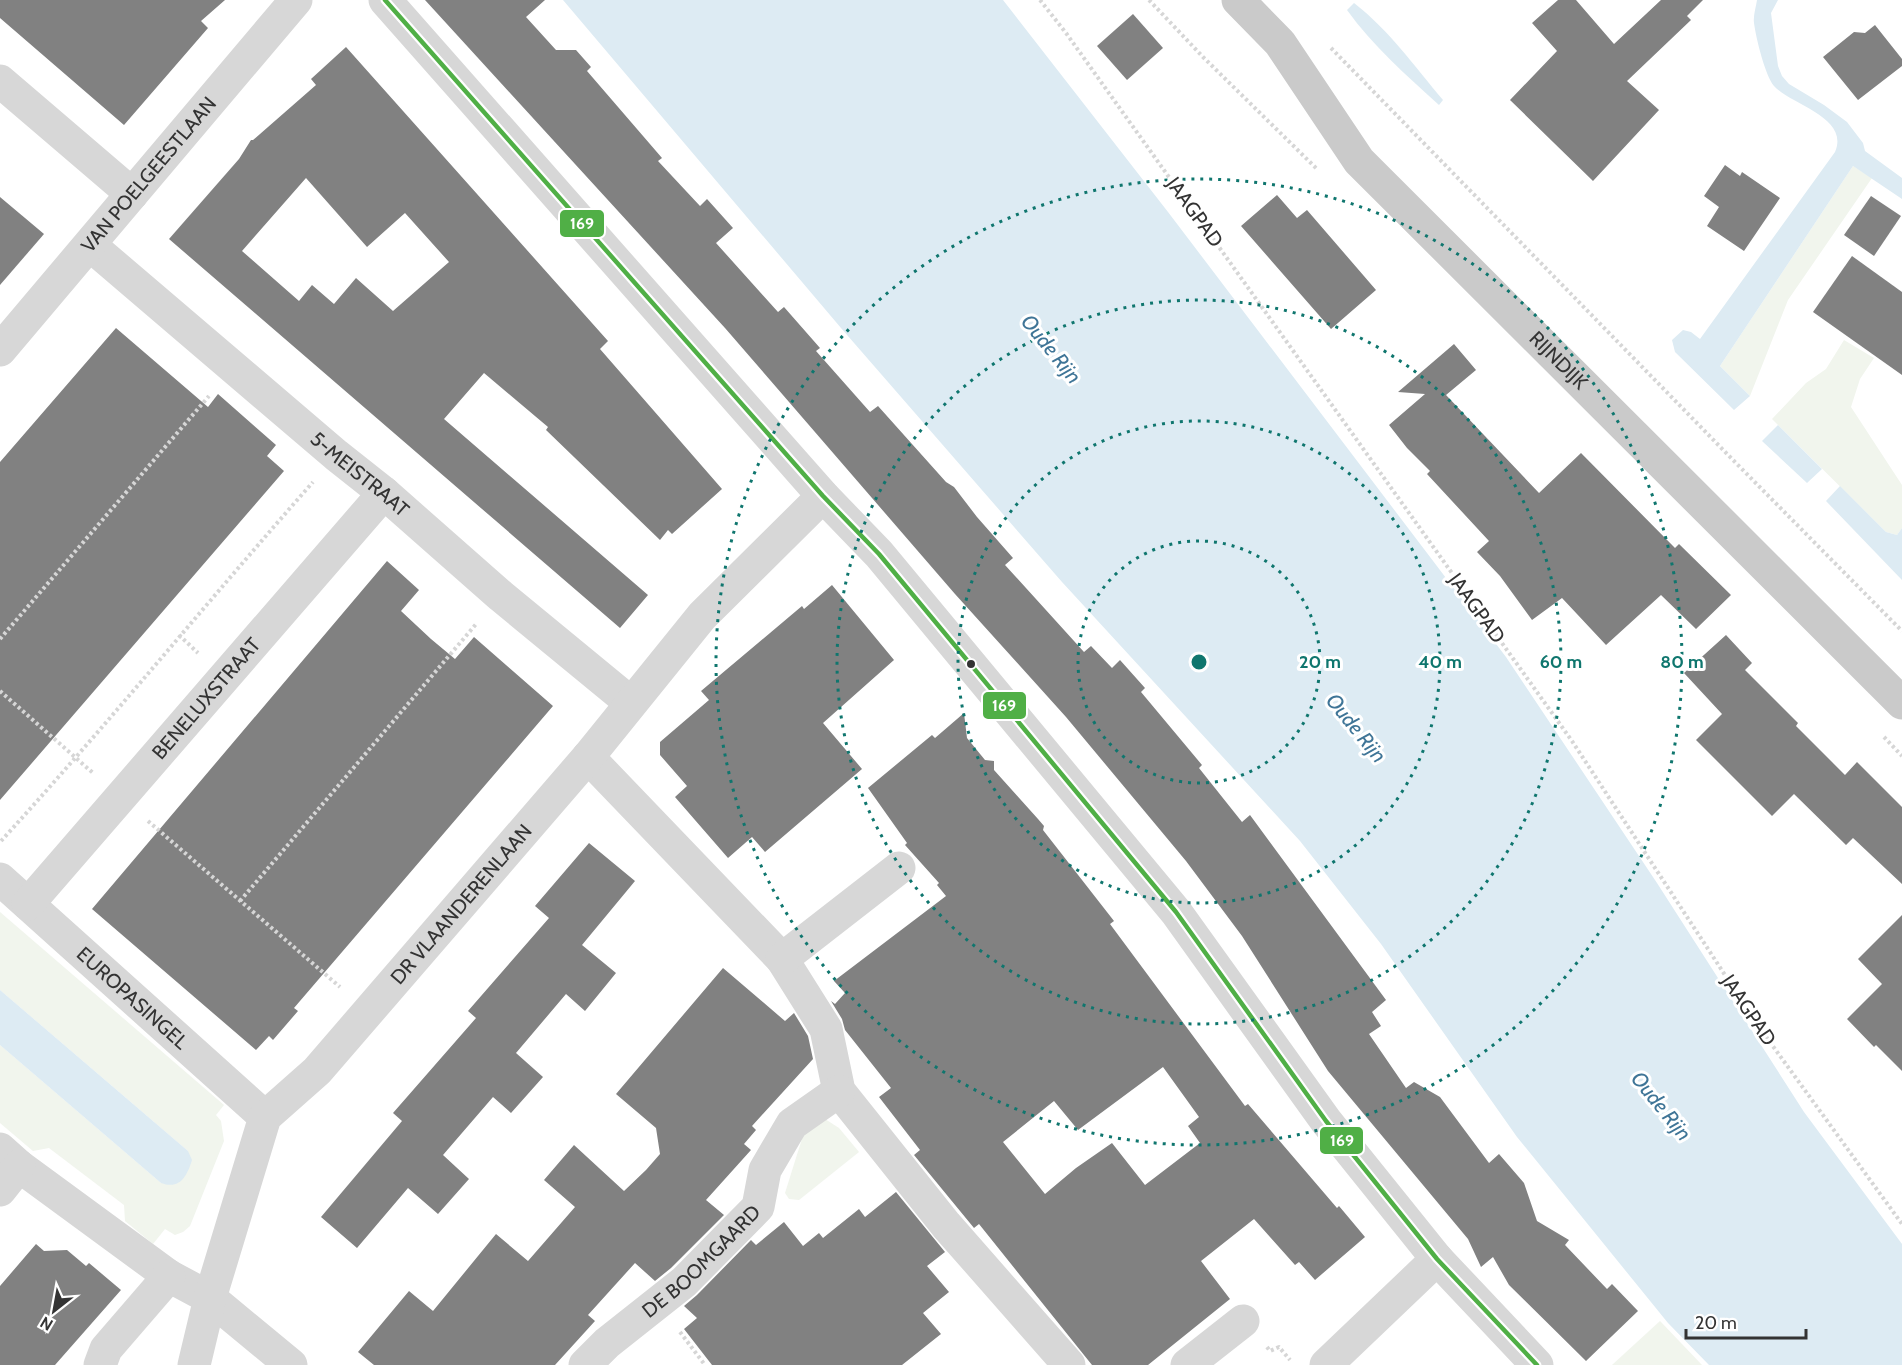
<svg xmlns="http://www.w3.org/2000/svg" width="1902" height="1365" font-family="Cabin,sans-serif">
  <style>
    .green { fill: #f1f5ed }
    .water { fill: #ddebf3 }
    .building { fill: #818181; fill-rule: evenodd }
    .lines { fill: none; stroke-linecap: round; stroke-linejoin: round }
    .path { stroke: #d6d6d6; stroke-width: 4; stroke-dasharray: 3 3; stroke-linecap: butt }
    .minor { stroke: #d7d7d7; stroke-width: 33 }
    .major { stroke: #cacaca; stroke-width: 33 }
    .bus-1-casing { stroke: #fff; stroke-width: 9 }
    .bus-1 { stroke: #50af46; stroke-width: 4.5 }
    .ring { fill: none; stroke: #0f766e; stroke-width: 3; stroke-dasharray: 3 6 }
    .bus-dot { fill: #333; stroke: #fff; stroke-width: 2 }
    .labels { text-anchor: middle; stroke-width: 6; stroke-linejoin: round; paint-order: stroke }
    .street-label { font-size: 20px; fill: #333; stroke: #fff }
    .water-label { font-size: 21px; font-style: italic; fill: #3f7597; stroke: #fff }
    .centre { fill: #0f766e; stroke: #fff; stroke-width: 3 }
    .ring-label { font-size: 18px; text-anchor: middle; font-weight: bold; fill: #0f766e; stroke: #fff; stroke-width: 6; stroke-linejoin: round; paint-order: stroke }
    .line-badge { stroke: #fff; stroke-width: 2 }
    .badge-label { font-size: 16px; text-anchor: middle; font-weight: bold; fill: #fff }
  </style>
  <rect width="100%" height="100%" fill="#fff"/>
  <g class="green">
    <polygon points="1853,166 1872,178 1788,300 1750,396 1720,366"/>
    <polygon points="1844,340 1874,358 1860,379 1851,407 1902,485 1902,528 1897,535 1886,532 1772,419 1806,383 1826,369"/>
    <polygon points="0,912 224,1105 216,1115 221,1121 224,1141 190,1226 183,1232 175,1235 165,1229 153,1244 125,1221 124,1205 49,1148 33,1151 0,1123 0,1045 161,1183 188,1151 0,990"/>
    <polygon points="811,1110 839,1128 859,1152 799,1200 789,1199 785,1193"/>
    <polygon points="1660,1321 1702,1365 1612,1365"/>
  </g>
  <g class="water">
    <polygon points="563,0 1003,0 1168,212 1506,657 1657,883 1804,1112 1902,1244 1902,1365 1709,1365 1668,1323 1517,1137 1381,944 1300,841 1062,582 841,328"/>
    <path d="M1757,0H1778L1771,13L1778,66L1782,76L1789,84L1824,105L1847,122L1863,143L1865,151L1902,178V199L1853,166L1720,366L1750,396L1734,410L1675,352L1672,340L1683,330L1691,332L1700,339L1835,152C1850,117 1791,105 1774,86C1765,75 1756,38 1754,23C1753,16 1756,7 1757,0Z"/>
    <path d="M1354,3C1389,30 1415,67 1443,100L1439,105C1407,76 1372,45 1347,10Z"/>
    <polygon points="1778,425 1822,469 1807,483 1762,441"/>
    <polygon points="1840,486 1886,532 1897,535 1902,528 1902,580 1826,501"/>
    <path d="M0,990L188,1151L192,1160C187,1176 180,1190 161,1183L0,1045Z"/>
  </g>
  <g class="building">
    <polygon points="0,0 225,0 201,21 208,28 124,125 0,18"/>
    <polygon points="425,0 545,0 526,17 556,50 576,50 591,67 587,71 662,158 658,161 700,206 707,199 733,228 716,243 778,312 784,307 820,348 816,351 870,412 878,406 946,482 954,487 977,517 1013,558 1005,565 1084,652 1091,646 1112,668 1120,660 1145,688 1141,692 1202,765 1199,768 1242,822 1250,815 1386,1000 1372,1012 1381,1026 1369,1034 1406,1088 1414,1082 1440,1097 1489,1163 1499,1154 1524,1183 1537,1221 1569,1240 1565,1245 1607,1289 1612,1284 1638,1311 1586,1361 1509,1285 1493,1257 1481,1267 1468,1239 1328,1071 1242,936 1186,861 1066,717 955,594 725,328"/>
    <polygon points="1558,0 1576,0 1614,44 1661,0 1703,0 1687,16 1691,20 1627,81 1659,110 1593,181 1510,100 1557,51 1532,23"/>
    <polygon points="1133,14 1163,48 1127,80 1097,46"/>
    <polygon points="1875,25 1902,59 1902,66 1858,100 1823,57 1854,32 1865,33"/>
    <path d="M346,47L608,341L600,349L722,489L672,534L668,530L660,540L546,430L548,427L484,373L444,419L648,595L620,628L169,239L239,159L251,140H253L316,85L311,79ZM306,178L367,247L405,213L449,262L393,311L356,278L334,304L312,285L299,301L242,251Z"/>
    <polygon points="1725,165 1740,176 1742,172 1780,198 1744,251 1707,226 1719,207 1704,196"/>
    <polygon points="1277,195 1297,218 1307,210 1376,290 1331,329 1241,226"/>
    <polygon points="1871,196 1901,216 1874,256 1844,235"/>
    <polygon points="0,197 44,234 0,285"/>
    <polygon points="1852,256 1902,292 1902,375 1813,312"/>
    <polygon points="116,328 208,407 218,394 276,445 267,456 284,471 0,800 0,462"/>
    <polygon points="1454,344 1476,370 1446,395 1539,493 1581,453 1675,548 1679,544 1731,595 1696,629 1661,595 1606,645 1562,598 1532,620 1500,576 1477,552 1489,541 1427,474 1430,471 1407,448 1389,425 1425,394 1398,392"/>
    <polygon points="387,561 419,590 401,611 431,639 455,659 474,637 553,706 294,1008 298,1011 273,1040 269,1036 256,1050 92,909"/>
    <polygon points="832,585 894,660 823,723 862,769 765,852 752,837 728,858 675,797 687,786 660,755 660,742 709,700 701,691 802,606 804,609"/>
    <polygon points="1726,635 1752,663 1745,670 1798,723 1796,726 1845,775 1857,762 1902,807 1902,884 1853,838 1846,845 1794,794 1772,816 1696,740 1722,714 1684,673"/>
    <path d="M964,713L967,738L985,760L994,761V770L1038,819L1044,826L1043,830L1114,921L1110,924L1245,1106L1248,1104L1337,1208L1339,1206L1365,1237L1315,1280L1299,1262L1295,1265L1254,1219L1201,1261L1230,1299L1148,1365H1092L979,1224L974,1228L914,1155L920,1150L879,1097L891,1088L845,1030L842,1019L831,1001L835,1004L845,993L834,981L946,896L937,885L939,883L905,845L907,843L868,788L932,735L935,738ZM1163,1067L1199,1117L1188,1126L1200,1143L1145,1185L1112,1143L1076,1168L1045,1194L1003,1142L1054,1101L1078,1130Z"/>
    <polygon points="589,843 635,881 582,945 616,973 585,1011 566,994 516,1053 543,1077 511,1113 493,1097 443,1155 469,1179 438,1214 408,1188 357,1248 321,1217 402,1121 393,1113 476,1018 468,1011 549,918 535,906"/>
    <polygon points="1902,915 1902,1071 1876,1045 1874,1047 1847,1019 1882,984 1858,959"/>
    <polygon points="723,968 785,1021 794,1013 808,1036 813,1059 752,1126 756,1130 744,1144 751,1150 706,1200 724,1215 671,1268 655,1281 635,1263 588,1315 595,1321 555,1365 374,1365 358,1352 409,1291 433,1311 496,1234 528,1261 575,1207 544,1180 574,1145 624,1191 646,1170 660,1154 656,1128 616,1094"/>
    <polygon points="896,1192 945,1252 927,1266 949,1292 923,1313 941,1334 902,1365 712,1365 684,1329 697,1318 684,1306 697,1295 751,1240 756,1245 784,1222 803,1246 819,1233 823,1238 859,1209 865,1217"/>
    <polygon points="36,1244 44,1251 67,1250 86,1266 89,1263 121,1290 55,1365 0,1365 0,1286"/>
  </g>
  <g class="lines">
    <g class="path">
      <polyline points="1040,0 1066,33 1572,741 1759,1027 1902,1224"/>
      <polyline points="1149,0 1203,57 1317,169"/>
      <polyline points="1331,48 1733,460 1902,631"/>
      <polyline points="179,635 198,653"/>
      <polyline points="0,639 209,396"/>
      <polyline points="0,691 93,773"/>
      <polyline points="1884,737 1902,756"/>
      <polyline points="148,821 340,987"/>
      <path d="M1,841C108,724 208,601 313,482"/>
      <polyline points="240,901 477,623"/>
      <polyline points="680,1332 705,1365"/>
      <polyline points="1267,1347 1270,1351 1279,1347 1290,1360"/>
    </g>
    <g class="minor">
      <polyline points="385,0 823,496 879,554 1176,912 1326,1121 1437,1259 1537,1365"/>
      <polyline points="0,81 132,194"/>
      <path id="s1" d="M90,245L336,455L384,493L501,596L631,703"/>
      <path id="s2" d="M0,350L296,0"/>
      <polyline points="588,757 782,959 826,1029 839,1091 946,1225 1069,1365"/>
      <path id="s3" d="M0,879L265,1117"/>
      <path id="s4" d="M28,904L384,493"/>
      <polyline points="782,959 899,868"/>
      <polyline points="0,1149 19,1166 169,1276 210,1298 291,1365"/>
      <polyline points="0,1190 19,1166"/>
      <polyline points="100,1365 106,1349 169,1276"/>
      <path id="s5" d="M194,1365L210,1298L265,1117L317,1071L588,757L702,616L823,496"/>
      <path id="s6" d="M585,1365L607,1343L684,1282L758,1207L765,1170L792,1124L839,1091"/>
      <polyline points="1187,1365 1243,1321"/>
      <polyline points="1326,1365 1437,1259"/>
    </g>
    <path class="major" id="s7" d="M1238,0L1280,43L1359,161L1902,703"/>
    <g class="bus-1-casing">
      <polyline id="bus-1" points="385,0 823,496 879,554 1176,912 1326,1121 1437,1259 1537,1365"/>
    </g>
    <use href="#bus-1" class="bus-1"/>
  </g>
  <g class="ring">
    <circle cx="1199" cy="662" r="121"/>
    <circle cx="1199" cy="662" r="241"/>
    <circle cx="1199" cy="662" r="362"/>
    <circle cx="1199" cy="662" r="483"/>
  </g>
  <circle class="bus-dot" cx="971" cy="664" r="5"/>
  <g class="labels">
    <g class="street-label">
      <text dy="7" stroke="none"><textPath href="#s2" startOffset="230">VAN POELGEESTLAAN</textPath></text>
      <text transform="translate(1195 212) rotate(54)" y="7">JAAGPAD</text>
      <text dy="7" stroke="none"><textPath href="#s7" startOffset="484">RIJNDIJK</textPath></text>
      <text dy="7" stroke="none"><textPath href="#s1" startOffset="354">5-MEISTRAAT</textPath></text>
      <text transform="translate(1477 608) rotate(54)" y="7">JAAGPAD</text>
      <text dy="7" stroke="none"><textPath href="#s4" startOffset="272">BENELUXSTRAAT</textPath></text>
      <text dy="7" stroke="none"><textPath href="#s5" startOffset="548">DR VLAANDERENLAAN</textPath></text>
      <text dy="7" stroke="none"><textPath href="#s3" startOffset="178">EUROPASINGEL</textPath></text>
      <text transform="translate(1749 1010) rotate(56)" y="7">JAAGPAD</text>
      <text dy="7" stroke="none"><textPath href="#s6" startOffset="156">DE BOOMGAARD</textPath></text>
    </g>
    <g class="water-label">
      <text transform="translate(1051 349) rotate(51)" y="7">Oude Rijn</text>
      <text transform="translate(1356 728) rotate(51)" y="7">Oude Rijn</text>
      <text transform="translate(1661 1106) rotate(51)" y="7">Oude Rijn</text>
    </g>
  </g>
  <circle cx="1199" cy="662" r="9" class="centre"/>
  <g class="ring-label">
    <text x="1320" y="668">20 m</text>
    <text x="1440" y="668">40 m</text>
    <text x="1561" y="668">60 m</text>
    <text x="1682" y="668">80 m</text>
  </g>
  <g class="line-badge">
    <rect x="559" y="209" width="46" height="29" rx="6" fill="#50af46"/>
    <rect x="982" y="691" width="45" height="29" rx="6" fill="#50af46"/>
    <rect x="1319" y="1126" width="45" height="29" rx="6" fill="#50af46"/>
  </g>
  <g class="badge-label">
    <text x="582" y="229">169</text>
    <text x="1004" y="711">169</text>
    <text x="1342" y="1146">169</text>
  </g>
  <g transform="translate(54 1311) rotate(211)" stroke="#ffffff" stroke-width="4.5" paint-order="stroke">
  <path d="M0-4.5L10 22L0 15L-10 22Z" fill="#333333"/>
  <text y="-9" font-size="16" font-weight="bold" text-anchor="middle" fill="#333333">N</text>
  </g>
  <path d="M1686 1329v9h120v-9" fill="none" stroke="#333333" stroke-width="3"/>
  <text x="1695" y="1329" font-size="18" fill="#333333" stroke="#ffffff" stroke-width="4.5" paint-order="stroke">20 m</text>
</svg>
